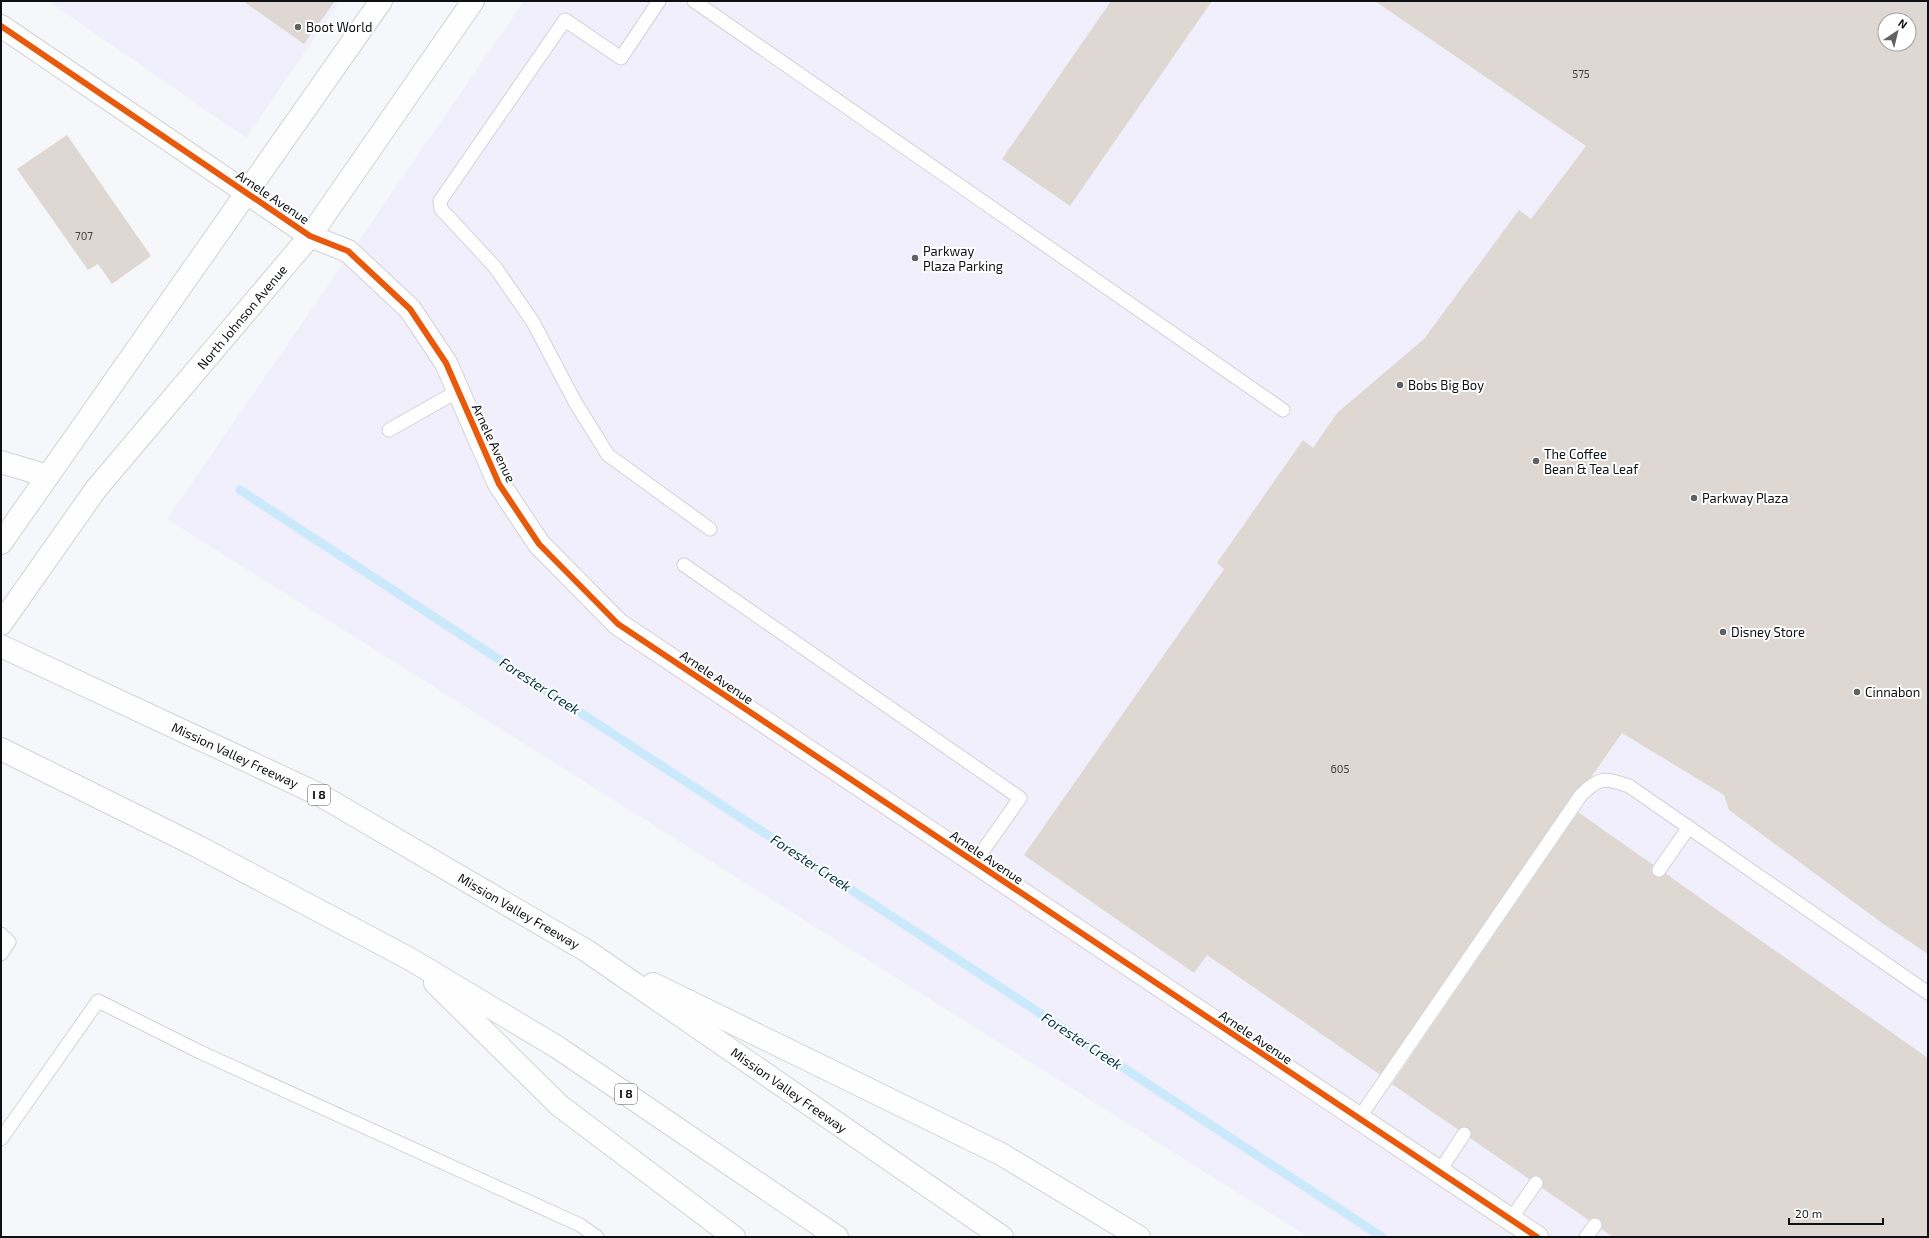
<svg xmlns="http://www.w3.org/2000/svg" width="1929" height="1238" font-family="'Exo 2',sans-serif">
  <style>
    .commercial { fill: #f2effc; fill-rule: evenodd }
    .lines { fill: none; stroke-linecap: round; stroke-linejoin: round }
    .stream { stroke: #caeafc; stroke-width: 9 }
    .building { fill: #dfd8d2; fill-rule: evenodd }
    .service-casing { stroke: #d0d2d5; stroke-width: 15 }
    .minor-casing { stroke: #d0d2d5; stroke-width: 24 }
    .tertiary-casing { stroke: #d0d2d5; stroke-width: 24 }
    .secondary-casing { stroke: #d0d2d5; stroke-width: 24 }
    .motorway-casing { stroke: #d0d2d5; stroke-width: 24 }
    .service { stroke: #fefefe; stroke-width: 13 }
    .minor { stroke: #fefefe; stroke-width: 22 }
    .tertiary { stroke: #fefefe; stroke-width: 22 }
    .secondary { stroke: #fefefe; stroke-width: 22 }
    .motorway { stroke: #fefefe; stroke-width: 22 }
    .cycleway-casing { stroke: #fff; stroke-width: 8 }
    .cycleway { stroke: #e8590c; stroke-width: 6 }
    .poi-dot { fill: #5f6164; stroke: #fff; stroke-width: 1.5 }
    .labels { text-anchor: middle; stroke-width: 4; stroke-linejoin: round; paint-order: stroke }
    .number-label { font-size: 11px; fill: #424243 }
    .shield { fill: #fff; stroke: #56585a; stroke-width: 1 }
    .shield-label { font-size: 12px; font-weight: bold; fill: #0e1013 }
    .poi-label { font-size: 13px; fill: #0e1013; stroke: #fff; text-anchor: start }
    .street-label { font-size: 13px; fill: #0e1013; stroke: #fff }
    .water-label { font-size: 14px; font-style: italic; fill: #003044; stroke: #fff }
  </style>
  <rect width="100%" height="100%" fill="#f5f7fb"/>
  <g class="commercial">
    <polygon points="48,1 340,1 246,138"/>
    <path d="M524,1H1928V1237H1308L167,519ZM1885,20H1909V44H1885Z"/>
  </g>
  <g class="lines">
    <polyline class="stream" points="240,490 1382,1237"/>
  </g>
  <g class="building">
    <polygon points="243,1 335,1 304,44"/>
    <polygon points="1111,1 1212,1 1070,206 1002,159"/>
    <path d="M1375,1H1928V954L1882,923L1729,810L1724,795L1622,733L1382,1076L1207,955L1194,973L1024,855L1224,569L1217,563L1303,440L1313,448L1337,413L1424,339L1519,210L1531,219L1586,146ZM1885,20H1909V44H1885Z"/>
    <polygon points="67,135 151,256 112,284 98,264 88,270 17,169"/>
    <polygon points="1578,812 1928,1058 1928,1237 1613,1237 1392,1084"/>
  </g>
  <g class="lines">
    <g class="service-casing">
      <g id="service">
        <polyline points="659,1 621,58 565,20 440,201 441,209 495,267 533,322 575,402 608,455 710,529"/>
        <polyline points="694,1 1283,410"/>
        <polyline points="389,430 458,391"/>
        <polyline points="684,565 1020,798 975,862"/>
        <polyline points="1659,870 1689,827"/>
        <polyline points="1,934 9,942 1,954"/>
        <path d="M1359,1118L1581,795C1600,776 1605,778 1629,786L1928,993"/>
        <polyline points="1,1139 98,1001 200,1052 580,1225 597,1237"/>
        <polyline points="1439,1172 1464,1134"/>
        <polyline points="1511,1219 1536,1183"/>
        <polyline points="1586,1237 1595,1225"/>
      </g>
    </g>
    <g class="minor-casing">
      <polyline id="minor" points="310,236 348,251 410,309 446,363 499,484 539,544 618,624 1537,1237"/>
    </g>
    <g class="tertiary-casing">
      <polyline id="tertiary" points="1,26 310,236"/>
    </g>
    <g class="secondary-casing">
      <g id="secondary">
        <polyline points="1,543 381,1"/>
        <polyline points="1,624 96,489 310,236 473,1"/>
      </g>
    </g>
    <g class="motorway-casing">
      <g id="motorway">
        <polyline points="1,462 48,476"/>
        <polyline points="1,646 320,795 587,951 1002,1237"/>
        <polyline points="1,749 197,846 410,959 557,1047 837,1237"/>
        <polyline points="435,983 560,1106 734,1237"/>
        <polyline points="653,984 1001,1154 1139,1237"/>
      </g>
    </g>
    <use href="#service" class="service"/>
    <use href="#minor" class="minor"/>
    <use href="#tertiary" class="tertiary"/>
    <use href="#secondary" class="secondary"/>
    <use href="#motorway" class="motorway"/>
    <g class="cycleway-casing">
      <polyline id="cycleway" points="1,26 310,236 348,251 410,309 446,363 499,484 539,544 618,624 1537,1237"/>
    </g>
    <use href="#cycleway" class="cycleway"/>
  </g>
  <g class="poi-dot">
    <circle cx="298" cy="27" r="4"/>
    <circle cx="915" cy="258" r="4"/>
    <circle cx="1400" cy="385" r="4"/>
    <circle cx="1536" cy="461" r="4"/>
    <circle cx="1694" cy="498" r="4"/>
    <circle cx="1723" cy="632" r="4"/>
    <circle cx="1857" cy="692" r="4"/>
  </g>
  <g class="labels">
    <g class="number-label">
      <text x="1581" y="78">575</text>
      <text x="84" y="240">707</text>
      <text x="1340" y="773">605</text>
    </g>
    <g class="shield">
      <rect x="308" y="785" width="22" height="20" rx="3"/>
      <rect x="615" y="1084" width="22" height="20" rx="3"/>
    </g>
    <g class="shield-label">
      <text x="319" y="799">I 8</text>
      <text x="626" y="1098">I 8</text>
    </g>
    <g class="poi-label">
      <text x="306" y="32">Boot World</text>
      <text x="923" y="256">Parkway<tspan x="923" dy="15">Plaza Parking</tspan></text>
      <text x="1408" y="390">Bobs Big Boy</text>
      <text x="1544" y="459">The Coffee<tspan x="1544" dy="15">Bean &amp; Tea Leaf</tspan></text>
      <text x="1702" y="503">Parkway Plaza</text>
      <text x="1731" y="637">Disney Store</text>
      <text x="1865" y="697">Cinnabon</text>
    </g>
    <g class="street-label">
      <text transform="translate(273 197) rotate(34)" y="5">Arnele Avenue</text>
      <text transform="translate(242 317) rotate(-50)" y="5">North Johnson Avenue</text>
      <text transform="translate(494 443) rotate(65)" y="5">Arnele Avenue</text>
      <text transform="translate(717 677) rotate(34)" y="5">Arnele Avenue</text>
      <text transform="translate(235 755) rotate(25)" y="5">Mission Valley Freeway</text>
      <text transform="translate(987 857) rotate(34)" y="5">Arnele Avenue</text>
      <text transform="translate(519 911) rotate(30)" y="5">Mission Valley Freeway</text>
      <text transform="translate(1256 1037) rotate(34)" y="5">Arnele Avenue</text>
      <text transform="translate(789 1090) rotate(35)" y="5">Mission Valley Freeway</text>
    </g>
    <g class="water-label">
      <text transform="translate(540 686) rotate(33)" y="5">Forester Creek</text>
      <text transform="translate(811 863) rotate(33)" y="5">Forester Creek</text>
      <text transform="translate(1082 1041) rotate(33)" y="5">Forester Creek</text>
    </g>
  </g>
  <rect width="1929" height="1238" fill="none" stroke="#0e1013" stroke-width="4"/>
  <g transform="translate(1897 32) rotate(35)"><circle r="19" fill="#ffffff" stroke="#9f9fa1"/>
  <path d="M0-3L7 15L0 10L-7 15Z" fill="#5f6164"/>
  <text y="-6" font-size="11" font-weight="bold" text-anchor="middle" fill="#0e1013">N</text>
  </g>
  <path d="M1789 1218v6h94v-6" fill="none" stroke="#0e1013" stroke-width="2"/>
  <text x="1795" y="1218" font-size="12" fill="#0e1013" stroke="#ffffff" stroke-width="3" paint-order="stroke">20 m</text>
</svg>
